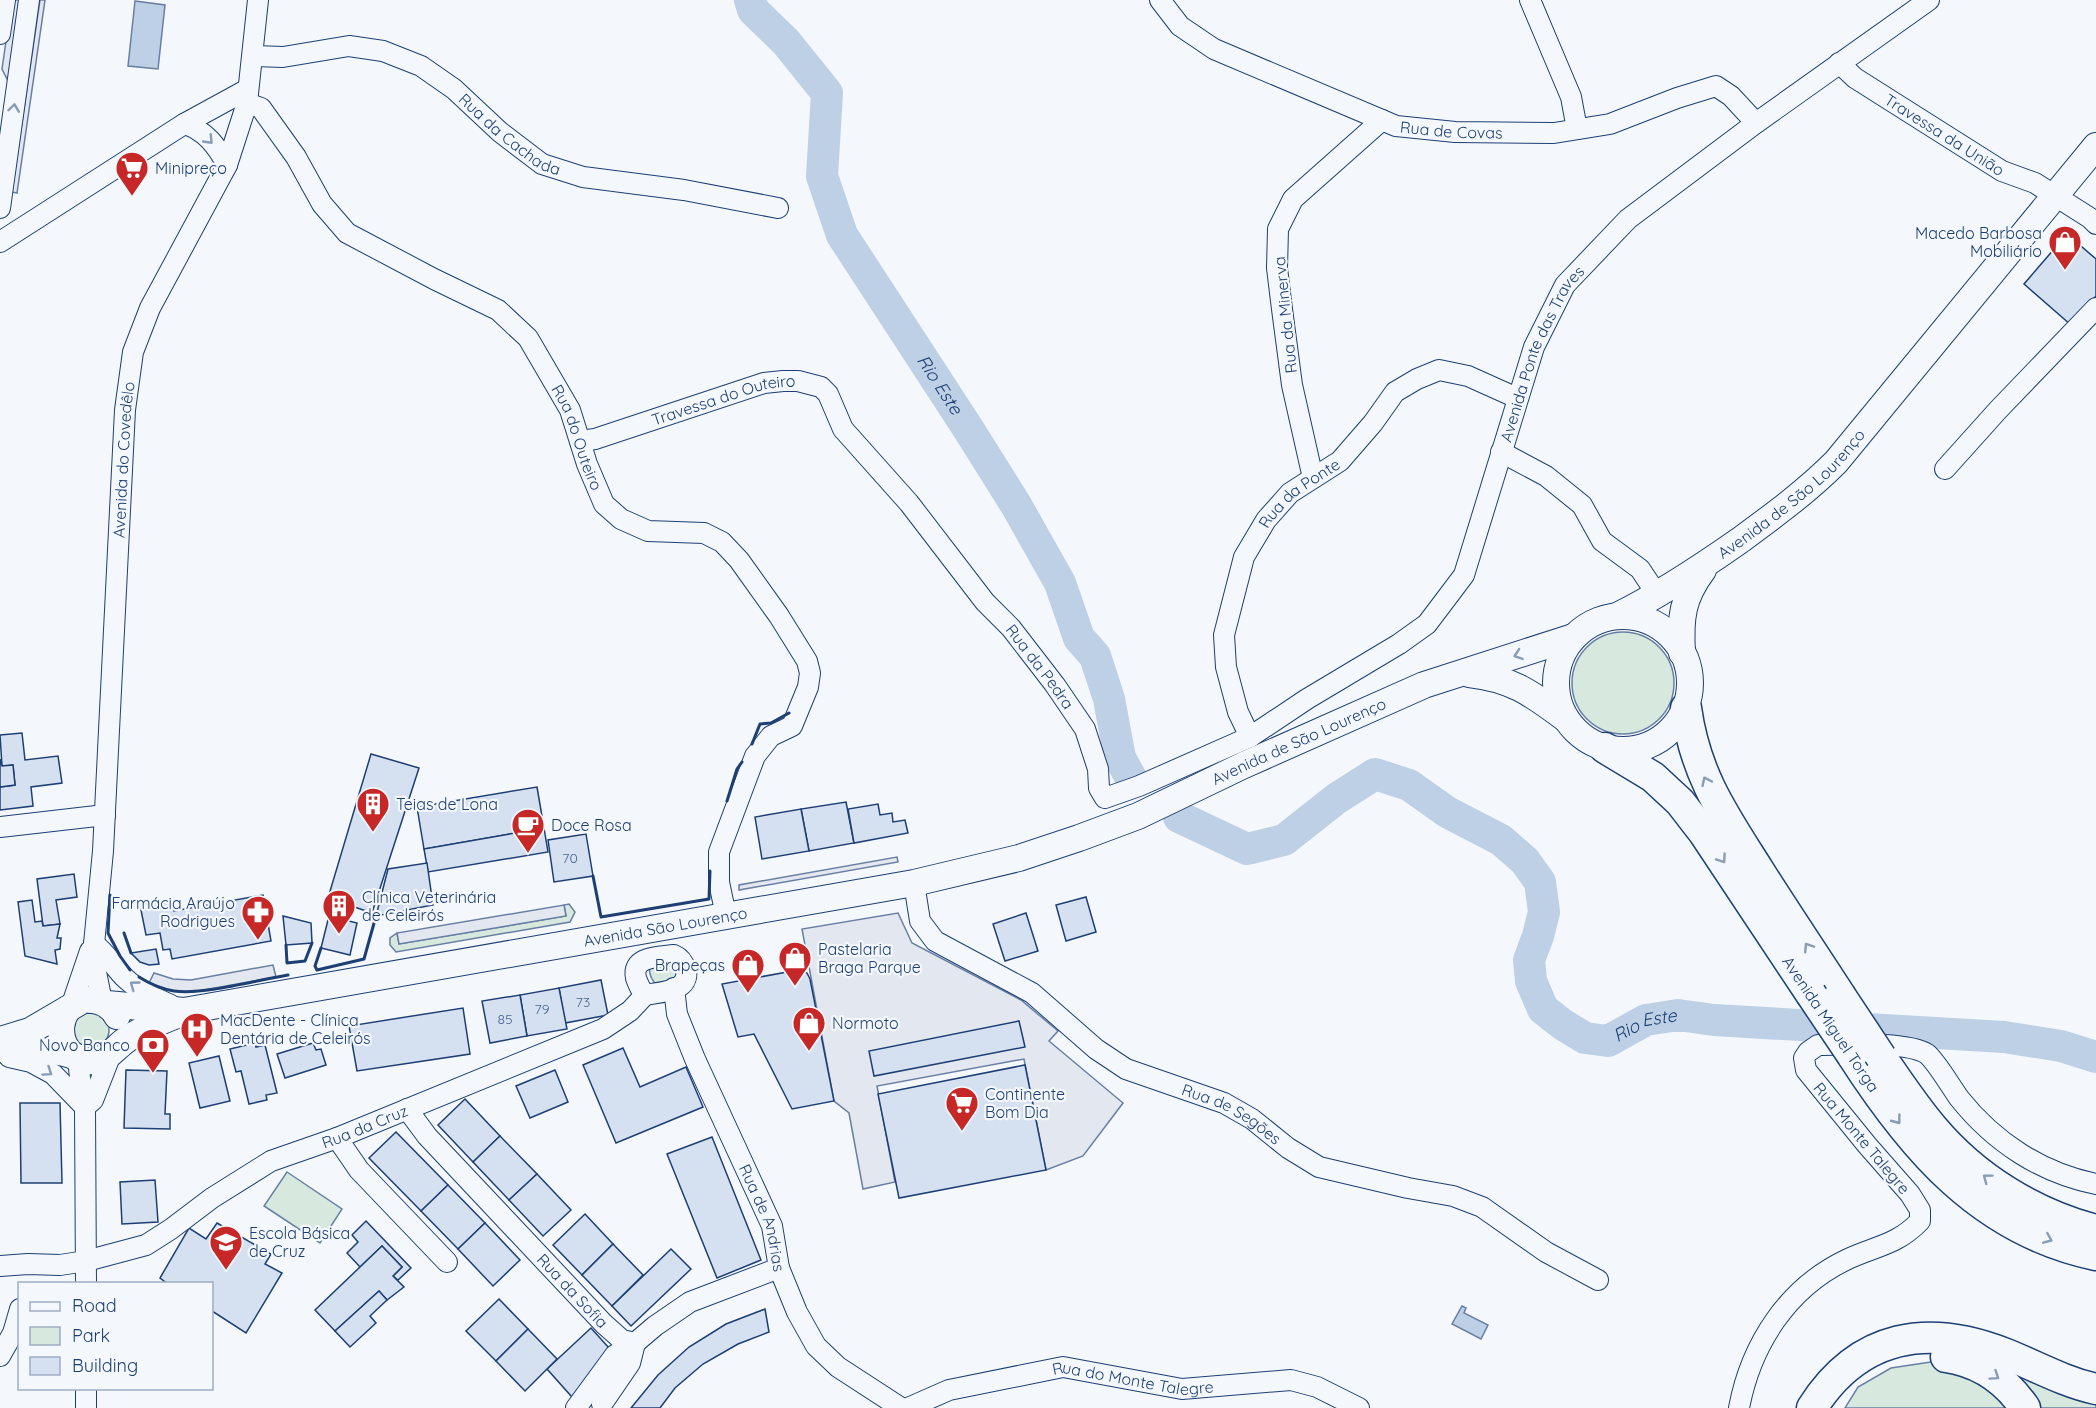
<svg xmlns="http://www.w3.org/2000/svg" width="2096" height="1408" font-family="Quicksand,sans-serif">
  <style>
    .green { fill: #d7e8df; stroke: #687fa3; stroke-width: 1.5 }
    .parking { fill: #e3e8f0; stroke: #687fa3; stroke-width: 1.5 }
    .water { fill: #bed0e5; stroke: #687fa3; stroke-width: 1.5 }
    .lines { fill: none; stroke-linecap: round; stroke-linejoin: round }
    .river { stroke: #bed0e5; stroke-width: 32 }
    .building { fill: #d5e0f0; stroke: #1d3f73; stroke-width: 1.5 }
    .minor-casing { stroke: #1d3f73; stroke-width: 22 }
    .major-casing { stroke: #1d3f73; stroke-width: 28 }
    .highway-casing { stroke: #1d3f73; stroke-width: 33 }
    .minor { stroke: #f4f7fb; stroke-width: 20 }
    .major { stroke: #f4f7fb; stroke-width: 26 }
    .highway { stroke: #f4f7fb; stroke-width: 30 }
    .highway-bridge-casing { stroke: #1d3f73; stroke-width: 33; stroke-linecap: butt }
    .highway-bridge { stroke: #f4f7fb; stroke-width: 30 }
    .wall { stroke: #1d3f73; stroke-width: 3 }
    .oneway { stroke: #889bb7 }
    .labels { text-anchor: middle; stroke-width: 4.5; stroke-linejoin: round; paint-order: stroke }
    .number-label { font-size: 14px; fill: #4b6792 }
    .street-label { font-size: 16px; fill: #1d3f73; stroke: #f4f7fb }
    .poi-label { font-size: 16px; fill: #1d3f73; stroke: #f4f7fb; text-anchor: start }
    .water-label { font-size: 18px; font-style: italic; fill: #1d3f73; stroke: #f4f7fb }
  </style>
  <rect width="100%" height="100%" fill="#f4f7fb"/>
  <g class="green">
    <circle cx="1623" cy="683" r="51"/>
    <polygon points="569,904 575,912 570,922 396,952 390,945 390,938 397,933 399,944 566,916 564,905"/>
    <path d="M676,964L681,978L657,985C651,980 650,975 649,968Z"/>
    <circle cx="91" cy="1030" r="18"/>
    <polygon points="287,1172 342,1209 320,1243 264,1206"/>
    <polygon points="1986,1351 2096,1396 2096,1408 2037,1408 2017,1375"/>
    <polygon points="1944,1360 1979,1377 2009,1408 1845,1408 1858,1387 1891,1368"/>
  </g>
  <g class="parking">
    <polygon points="12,0 21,0 9,83 2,69"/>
    <polygon points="40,0 45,0 17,193 12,192"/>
    <polygon points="897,857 898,862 739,890 739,885"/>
    <polygon points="564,905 566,916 399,944 397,933"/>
    <polygon points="898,913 912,943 1021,1000 1058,1031 1049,1041 1123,1103 1083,1156 1046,1170 1024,1059 877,1086 895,1182 863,1189 849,1113 834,1101 802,929"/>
    <polygon points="273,965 276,977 193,992 173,991 149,983 154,973 173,979 191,980"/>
  </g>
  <g class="water">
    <polygon points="135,1 165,5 158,69 128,66"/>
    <polygon points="1462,1306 1466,1308 1464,1313 1488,1325 1481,1339 1452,1324"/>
  </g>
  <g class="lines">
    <g class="river">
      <path id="s1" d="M750,0L753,10L786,42L827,93L822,176L842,235L969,430L1016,505L1060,583L1079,638L1095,656L1109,699L1120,758L1132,780"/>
      <path id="s2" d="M1179,817L1247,849L1284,840L1336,799L1375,774L1409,785L1447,812L1501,840L1525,861L1540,882L1544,912L1538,936L1529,960L1531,981L1543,1009L1562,1024L1585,1038L1608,1041L1646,1020L1678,1015L1714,1020L2004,1037L2061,1046L2096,1057"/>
    </g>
  </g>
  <g class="building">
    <polygon points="2067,234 2096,259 2096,296 2071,325 2024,284"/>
    <polygon points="22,733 25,760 58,756 62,783 31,787 33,806 0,810 0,787 15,785 13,765 2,766 0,735"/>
    <polygon points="371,754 419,768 372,913 328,898"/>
    <polygon points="0,759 2,766 13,765 15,785 0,787"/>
    <polygon points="537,787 544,828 424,849 417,807"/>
    <polygon points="846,802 854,843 809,851 801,809"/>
    <polygon points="878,804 880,815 892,813 893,822 905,820 908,833 854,843 848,809"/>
    <polygon points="801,809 809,851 762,859 755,817"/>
    <polygon points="544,828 548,852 428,872 424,849"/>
    <polygon points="586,834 593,876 554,882 548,840"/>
    <polygon points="427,863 433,905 376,916 388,869"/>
    <polygon points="74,874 77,897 56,900 60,924 43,926 37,879"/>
    <polygon points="263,895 271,941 172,959 170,949 163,950 160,933 146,935 140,905 172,899 174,911"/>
    <polygon points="1086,897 1096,932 1066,941 1056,905"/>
    <polygon points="32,900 35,922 42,921 43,926 60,924 57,938 61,938 60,949 55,950 57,964 25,956 18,902"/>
    <polygon points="1026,913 1038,951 1005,961 993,924"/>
    <polygon points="283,916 311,923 312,943 286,945"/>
    <polygon points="329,916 357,923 350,955 321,948"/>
    <polygon points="156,949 159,964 149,965 140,962 131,953"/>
    <polygon points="798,970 807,973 810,979 834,1101 792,1109 754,1034 738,1037 722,984"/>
    <polygon points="601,980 608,1015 565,1023 559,988"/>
    <polygon points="559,988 567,1029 527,1036 520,995"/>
    <polygon points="520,995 527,1036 490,1043 482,1001"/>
    <polygon points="463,1008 470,1054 357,1071 349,1026"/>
    <polygon points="1019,1021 1025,1047 874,1076 869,1051"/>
    <polygon points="255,1043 256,1047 265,1045 277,1093 266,1095 267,1100 249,1104 241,1071 236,1072 230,1049"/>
    <polygon points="313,1043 316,1050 321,1049 326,1065 285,1078 277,1054"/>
    <polygon points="623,1048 640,1087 686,1067 703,1107 616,1143 583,1065"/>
    <polygon points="219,1056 230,1101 200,1108 189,1063"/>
    <polygon points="1025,1065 1046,1170 899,1198 878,1094"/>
    <polygon points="126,1070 167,1071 165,1114 170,1114 170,1129 124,1128"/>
    <polygon points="555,1070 568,1102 530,1118 516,1086"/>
    <polygon points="465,1099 500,1136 473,1162 438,1125"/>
    <polygon points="20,1103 60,1103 62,1183 21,1183"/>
    <polygon points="396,1132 448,1185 421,1211 369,1158"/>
    <polygon points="500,1136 537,1174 509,1200 473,1162"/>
    <polygon points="712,1137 761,1260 717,1278 667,1154"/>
    <polygon points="537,1174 571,1210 543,1236 509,1200"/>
    <polygon points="155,1180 158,1222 122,1224 120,1182"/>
    <polygon points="448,1185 485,1223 458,1249 421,1211"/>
    <polygon points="585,1214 613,1244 582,1275 553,1245"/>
    <polygon points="366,1221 411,1268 398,1280 393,1276 402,1267 382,1246 360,1267 347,1253 358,1242 352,1235"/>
    <polygon points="217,1223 271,1254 265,1264 282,1273 246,1333 212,1311 212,1284 168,1284 160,1278 189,1228 206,1239"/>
    <polygon points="485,1223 520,1260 493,1286 458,1249"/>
    <polygon points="613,1244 643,1275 612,1306 582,1275"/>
    <polygon points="382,1246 402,1267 393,1276 404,1287 387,1300 379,1291 335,1331 315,1310"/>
    <polygon points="671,1249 691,1269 631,1326 612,1306"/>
    <polygon points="379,1291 387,1300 370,1316 376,1323 350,1347 335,1331"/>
    <polygon points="499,1299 528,1329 496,1361 466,1331"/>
    <polygon points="765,1309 769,1332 738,1344 703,1364 675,1388 660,1408 631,1408 658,1375 689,1347 726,1324"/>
    <polygon points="591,1328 609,1348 572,1397 547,1369"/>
    <polygon points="528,1329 557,1359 525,1391 496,1361"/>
  </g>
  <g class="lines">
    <g class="minor-casing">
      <g id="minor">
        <path id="s3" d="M1160,0L1180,26L1214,49L1396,126L1455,132L1554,133L1610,124L1677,98L1716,86L1731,96L1756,123"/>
        <polyline points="1530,0 1571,97 1577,129"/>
        <polyline points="0,34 5,0"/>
        <path id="s4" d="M253,56L283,57L349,46L383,51L421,66L454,89L500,132L542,164L583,177L684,190L778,208"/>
        <path id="s5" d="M1839,63L1855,78L2002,171L2035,183L2090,218L2096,224"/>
        <path id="s6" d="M247,103L261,108L296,157L322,204L347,233L434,279L498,310L528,338L570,410L587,464L604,504L621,519L648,531L704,533L722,542L739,560L779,616L807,661L810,673L808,687L792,726L771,736L755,756L719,852V882L726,916"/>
        <path d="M184,124C205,130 217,146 227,165"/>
        <polyline points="0,208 29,0"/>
        <polyline points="0,242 184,124 248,89"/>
        <path id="s7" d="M580,441L595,439L764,383L783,381H798L821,387L828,394L843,429L909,503L985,602L1011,628L1055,685L1085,729L1098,769L1099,788L1105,798L1139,786L1250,737L1307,699L1399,644L1427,624L1464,575L1534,347L1565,285L1628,219L1756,123L1929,0"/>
        <polyline points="1501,452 1546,476 1582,505 1602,541 1640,569 1658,596"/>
        <polyline points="1945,469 1998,410 2096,308"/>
        <polyline points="1313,478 1292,385 1282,309 1277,268 1278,229 1293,199 1382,120"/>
        <path id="s8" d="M1250,737L1238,712L1226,667L1224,635L1244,557L1266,520L1290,493L1340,461L1373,423L1395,392L1417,379L1439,370L1468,376L1517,398"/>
        <polyline points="0,827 105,815"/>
        <path id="s9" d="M914,883L920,921L935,941L1032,993L1096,1049L1126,1069L1224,1103L1252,1119L1288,1148L1319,1167L1408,1188L1453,1196L1482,1207L1546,1252L1598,1280"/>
        <path d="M94,944C108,954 114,968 126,979C139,991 155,998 171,1005"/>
        <path d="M674,955C681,958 684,963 686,970C690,992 660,992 645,995C640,989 638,984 636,978C631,956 659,957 674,955Z"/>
        <path id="s10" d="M674,988L677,1014L695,1059L772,1226L779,1268L797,1312L816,1346L838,1367L901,1408"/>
        <path id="s11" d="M102,1002L95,967L94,944L103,851L125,410L133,352L150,308L227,165L247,103L258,0"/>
        <polyline points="71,1007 90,951"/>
        <polyline points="9,1057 31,1062 53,1074 85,1107"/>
        <polyline points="78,1058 80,1078 85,1107 86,1284"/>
        <polyline points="85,1107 93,1100 111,1054"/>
        <path id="s12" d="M407,1109L427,1136L604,1324L622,1340L635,1343"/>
        <polyline points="337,1138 359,1170 447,1262"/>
        <path id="s13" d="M0,1266L28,1264L60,1265L86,1261L146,1245L171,1229L212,1198L271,1161L337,1138L603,1029L630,1011L645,995"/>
        <polyline points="0,1356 13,1333 20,1309"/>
        <polyline points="602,1404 630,1363 635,1343"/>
        <polyline points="86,1408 86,1388"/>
        <polyline points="576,1408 615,1355 635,1343 655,1326 690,1302 779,1268"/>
        <path id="s14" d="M908,1408L949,1390L1063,1367L1182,1389L1291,1380L1317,1387L1359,1408"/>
        <path d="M1739,1408C1751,1344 1788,1287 1848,1259C1876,1246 1897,1245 1920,1221V1210L1910,1194L1867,1145L1806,1070L1804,1058L1808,1052L1818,1045C1842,1045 1907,1041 1927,1054C1936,1061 1951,1087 1959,1098C1994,1142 2041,1173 2096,1184"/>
      </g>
    </g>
    <g class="major-casing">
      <g id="major">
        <circle cx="1623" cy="683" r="67"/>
        <path id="s15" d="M1617,616C1660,595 1699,569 1739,541C1773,516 1806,492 1836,462L2096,146"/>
        <path d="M1682,653C1680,618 1682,598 1703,570"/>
        <path d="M1469,674C1513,679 1531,693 1566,719"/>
        <path id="s16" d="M107,1004L184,1011L914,883L1019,858L1079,838L1138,816L1244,765L1424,685L1573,637"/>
        <path d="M68,1009C52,1030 65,1065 95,1061C108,1059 116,1047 126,1040C142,1028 163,1021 181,1013"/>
        <path d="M0,1040L30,1031L83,1000C97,999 110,1003 117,1016"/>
        <polyline points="0,1049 60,1052 75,1056"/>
      </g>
    </g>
    <g class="highway-casing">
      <g id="highway">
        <path d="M1686,708C1695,774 1723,814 1758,869C1785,912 1813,953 1840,995"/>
        <polyline points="1605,748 1653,777 1680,802 1704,833 1811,994"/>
        <path d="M1852,1055C1912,1148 1981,1231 2096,1255"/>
        <path d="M1881,1057C1898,1081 1914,1106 1933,1128C1975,1178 2034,1214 2096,1230"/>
        <path d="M1946,1357C1980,1362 2006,1380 2025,1408"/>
        <path d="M1812,1408C1859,1334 1928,1323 2006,1354C2036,1366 2064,1382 2096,1389"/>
      </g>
    </g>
    <use href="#minor" class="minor"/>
    <use href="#major" class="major"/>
    <use href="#highway" class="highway"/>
    <g class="highway-bridge-casing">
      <g id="highway-bridge">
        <polyline points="1811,994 1852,1055"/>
        <polyline points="1840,995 1881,1057"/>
      </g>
    </g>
    <use href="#highway-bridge" class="highway-bridge"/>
    <g class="wall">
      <polyline points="752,744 760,724 771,723 789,713"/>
      <polyline points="727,801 737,769 742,762"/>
      <polyline points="593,876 601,917 709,899 710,871"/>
      <polyline points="110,895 108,933 120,956 130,970"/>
      <polyline points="124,933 131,953"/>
      <polyline points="286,945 287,963 305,961 312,943"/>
      <polyline points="321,948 315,966 317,970 364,959 376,916"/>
      <path d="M139,977C150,984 161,989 174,991C204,995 257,980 288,975"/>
    </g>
  </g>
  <defs><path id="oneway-chevron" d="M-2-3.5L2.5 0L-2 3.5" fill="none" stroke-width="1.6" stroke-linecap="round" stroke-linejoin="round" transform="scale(1.5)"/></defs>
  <g class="oneway">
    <use href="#oneway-chevron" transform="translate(14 108) rotate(-82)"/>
    <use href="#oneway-chevron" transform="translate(209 140) rotate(46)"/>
    <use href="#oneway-chevron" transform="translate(1518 655) rotate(161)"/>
    <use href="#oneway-chevron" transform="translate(1706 781) rotate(-115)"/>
    <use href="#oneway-chevron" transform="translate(1722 859) rotate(56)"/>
    <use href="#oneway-chevron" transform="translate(1808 947) rotate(-123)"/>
    <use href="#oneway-chevron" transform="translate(134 985) rotate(-144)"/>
    <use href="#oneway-chevron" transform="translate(48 1072) rotate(34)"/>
    <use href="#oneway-chevron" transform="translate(1897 1120) rotate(53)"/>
    <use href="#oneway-chevron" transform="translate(1987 1178) rotate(-143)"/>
    <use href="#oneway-chevron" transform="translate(2048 1239) rotate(23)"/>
    <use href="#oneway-chevron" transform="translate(1995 1376) rotate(34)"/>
  </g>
  <defs>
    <g id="supermarket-pin" transform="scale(1.725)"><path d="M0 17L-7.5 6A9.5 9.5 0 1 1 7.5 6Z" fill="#c62828" stroke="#f4f7fb"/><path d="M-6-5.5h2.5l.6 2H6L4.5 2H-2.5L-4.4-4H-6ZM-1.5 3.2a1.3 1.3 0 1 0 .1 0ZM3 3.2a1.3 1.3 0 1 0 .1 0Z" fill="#fff"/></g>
    <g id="shop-pin" transform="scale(1.725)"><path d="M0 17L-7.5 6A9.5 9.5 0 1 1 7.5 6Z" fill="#c62828" stroke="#f4f7fb"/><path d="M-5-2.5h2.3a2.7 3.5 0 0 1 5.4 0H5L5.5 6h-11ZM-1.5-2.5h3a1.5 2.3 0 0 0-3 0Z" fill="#fff"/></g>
    <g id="building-pin" transform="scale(1.725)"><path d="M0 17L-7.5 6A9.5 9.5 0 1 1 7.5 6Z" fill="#c62828" stroke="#f4f7fb"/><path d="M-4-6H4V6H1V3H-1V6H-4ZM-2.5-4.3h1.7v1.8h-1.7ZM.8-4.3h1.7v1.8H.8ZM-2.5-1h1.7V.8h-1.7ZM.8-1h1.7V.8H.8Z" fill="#fff"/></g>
    <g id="cafe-pin" transform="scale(1.725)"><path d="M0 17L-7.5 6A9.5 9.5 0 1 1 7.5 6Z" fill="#c62828" stroke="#f4f7fb"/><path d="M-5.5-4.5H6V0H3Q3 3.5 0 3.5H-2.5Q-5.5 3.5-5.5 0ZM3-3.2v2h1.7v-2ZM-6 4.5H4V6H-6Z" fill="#fff"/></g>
    <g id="pharmacy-pin" transform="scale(1.725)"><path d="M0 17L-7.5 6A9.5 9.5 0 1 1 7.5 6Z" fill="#c62828" stroke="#f4f7fb"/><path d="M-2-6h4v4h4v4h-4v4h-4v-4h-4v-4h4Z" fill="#fff"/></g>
    <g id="hospital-pin" transform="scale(1.725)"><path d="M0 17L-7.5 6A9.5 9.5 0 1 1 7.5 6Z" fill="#c62828" stroke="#f4f7fb"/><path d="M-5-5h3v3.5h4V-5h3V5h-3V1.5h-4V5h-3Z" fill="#fff"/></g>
    <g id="bank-pin" transform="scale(1.725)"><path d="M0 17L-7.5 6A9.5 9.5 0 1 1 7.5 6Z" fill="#c62828" stroke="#f4f7fb"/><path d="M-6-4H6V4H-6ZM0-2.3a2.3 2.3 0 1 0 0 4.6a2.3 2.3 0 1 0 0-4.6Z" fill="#fff"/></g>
    <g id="school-pin" transform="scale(1.725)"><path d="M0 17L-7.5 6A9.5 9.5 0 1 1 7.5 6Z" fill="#c62828" stroke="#f4f7fb"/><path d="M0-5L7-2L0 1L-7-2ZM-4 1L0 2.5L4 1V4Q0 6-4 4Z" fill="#fff"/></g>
  </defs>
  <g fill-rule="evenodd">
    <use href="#supermarket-pin" x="132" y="168"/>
    <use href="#shop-pin" x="2065" y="242"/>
    <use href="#building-pin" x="373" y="804"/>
    <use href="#cafe-pin" x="528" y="825"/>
    <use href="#building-pin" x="339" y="906"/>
    <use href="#pharmacy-pin" x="258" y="912"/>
    <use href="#shop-pin" x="795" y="958"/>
    <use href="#shop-pin" x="748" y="965"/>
    <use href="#shop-pin" x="809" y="1023"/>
    <use href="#hospital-pin" x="197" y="1029"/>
    <use href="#bank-pin" x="153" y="1045"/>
    <use href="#supermarket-pin" x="962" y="1103"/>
    <use href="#school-pin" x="226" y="1242"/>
  </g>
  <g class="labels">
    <g class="number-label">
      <text x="570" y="863">70</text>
      <text x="583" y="1007">73</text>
      <text x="542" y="1014">79</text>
      <text x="505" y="1024">85</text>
    </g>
    <g class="street-label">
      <text dy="6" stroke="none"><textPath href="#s3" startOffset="327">Rua de Covas</textPath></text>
      <text dy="6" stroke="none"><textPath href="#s4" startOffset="285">Rua da Cachada</textPath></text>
      <text dy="6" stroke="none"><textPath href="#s5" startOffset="128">Travessa da União</textPath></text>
      <text transform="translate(1285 315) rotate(-96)" y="6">Rua da Minerva</text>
      <text dy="6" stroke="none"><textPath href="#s7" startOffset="1422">Avenida Ponte das Traves</textPath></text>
      <text dy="6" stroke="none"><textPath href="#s7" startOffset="150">Travessa do Outeiro</textPath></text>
      <text dy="6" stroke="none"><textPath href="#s6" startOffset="489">Rua do Outeiro</textPath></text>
      <text dy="6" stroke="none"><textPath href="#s11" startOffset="544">Avenida do Covedêlo</textPath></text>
      <text dy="6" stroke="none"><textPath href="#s15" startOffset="214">Avenida de São Lourenço</textPath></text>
      <text dy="6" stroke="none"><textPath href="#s8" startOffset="273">Rua da Ponte</textPath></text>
      <text dy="6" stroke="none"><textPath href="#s7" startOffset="608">Rua da Pedra</textPath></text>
      <text dy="6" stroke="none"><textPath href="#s16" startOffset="1230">Avenida de São Lourenço</textPath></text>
      <text dy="6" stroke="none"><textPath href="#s16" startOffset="566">Avenida São Lourenço</textPath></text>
      <text transform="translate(1831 1024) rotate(56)" y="6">Avenida Miguel Torga</text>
      <text dy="6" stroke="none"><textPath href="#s9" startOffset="410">Rua de Segões</textPath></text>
      <text dy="6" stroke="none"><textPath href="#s13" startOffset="399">Rua da Cruz</textPath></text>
      <text transform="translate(1862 1138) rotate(50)" y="6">Rua Monte Talegre</text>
      <text dy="6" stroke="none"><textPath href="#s10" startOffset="248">Rua de Andrias</textPath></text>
      <text dy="6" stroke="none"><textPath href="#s12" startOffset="246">Rua da Sofia</textPath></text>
      <text dy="6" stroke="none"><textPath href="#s14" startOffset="232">Rua do Monte Talegre</textPath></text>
    </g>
    <g class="poi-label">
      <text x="155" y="174">Minipreço</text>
      <text x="2042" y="239" text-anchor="end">Macedo Barbosa<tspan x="2042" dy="18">Mobiliário</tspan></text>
      <text x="396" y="810">Teias de Lona</text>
      <text x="551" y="831">Doce Rosa</text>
      <text x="362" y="903">Clínica Veterinária<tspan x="362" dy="18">de Celeirós</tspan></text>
      <text x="235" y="909" text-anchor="end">Farmácia Araújo<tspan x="235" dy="18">Rodrigues</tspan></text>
      <text x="818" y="955">Pastelaria<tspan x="818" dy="18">Braga Parque</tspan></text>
      <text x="725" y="971" text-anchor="end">Brapeças</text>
      <text x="220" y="1026">MacDente - Clínica<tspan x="220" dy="18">Dentária de Celeirós</tspan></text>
      <text x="832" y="1029">Normoto</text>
      <text x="130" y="1051" text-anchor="end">Novo Banco</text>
      <text x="985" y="1100">Continente<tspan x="985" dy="18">Bom Dia</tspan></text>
      <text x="249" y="1239">Escola Básica<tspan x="249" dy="18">de Cruz</tspan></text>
    </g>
    <g class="water-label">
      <text dy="6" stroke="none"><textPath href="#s1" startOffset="446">Rio Este</textPath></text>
      <text dy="6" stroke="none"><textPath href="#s2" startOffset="674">Rio Este</textPath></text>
    </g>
  </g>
  <rect x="18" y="1282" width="195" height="108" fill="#f4f7fb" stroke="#9eadc5" stroke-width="1.5"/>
  <rect x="30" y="1302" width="30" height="9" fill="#f4f7fb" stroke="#9eadc5" stroke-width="1.5"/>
  <text x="72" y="1312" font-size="18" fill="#1d3f73">Road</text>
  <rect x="30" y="1327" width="30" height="18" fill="#d7e8df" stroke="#9eadc5" stroke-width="1.5"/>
  <text x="72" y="1342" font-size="18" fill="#1d3f73">Park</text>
  <rect x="30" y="1357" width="30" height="18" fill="#d5e0f0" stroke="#9eadc5" stroke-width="1.5"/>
  <text x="72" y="1372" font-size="18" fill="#1d3f73">Building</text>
</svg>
